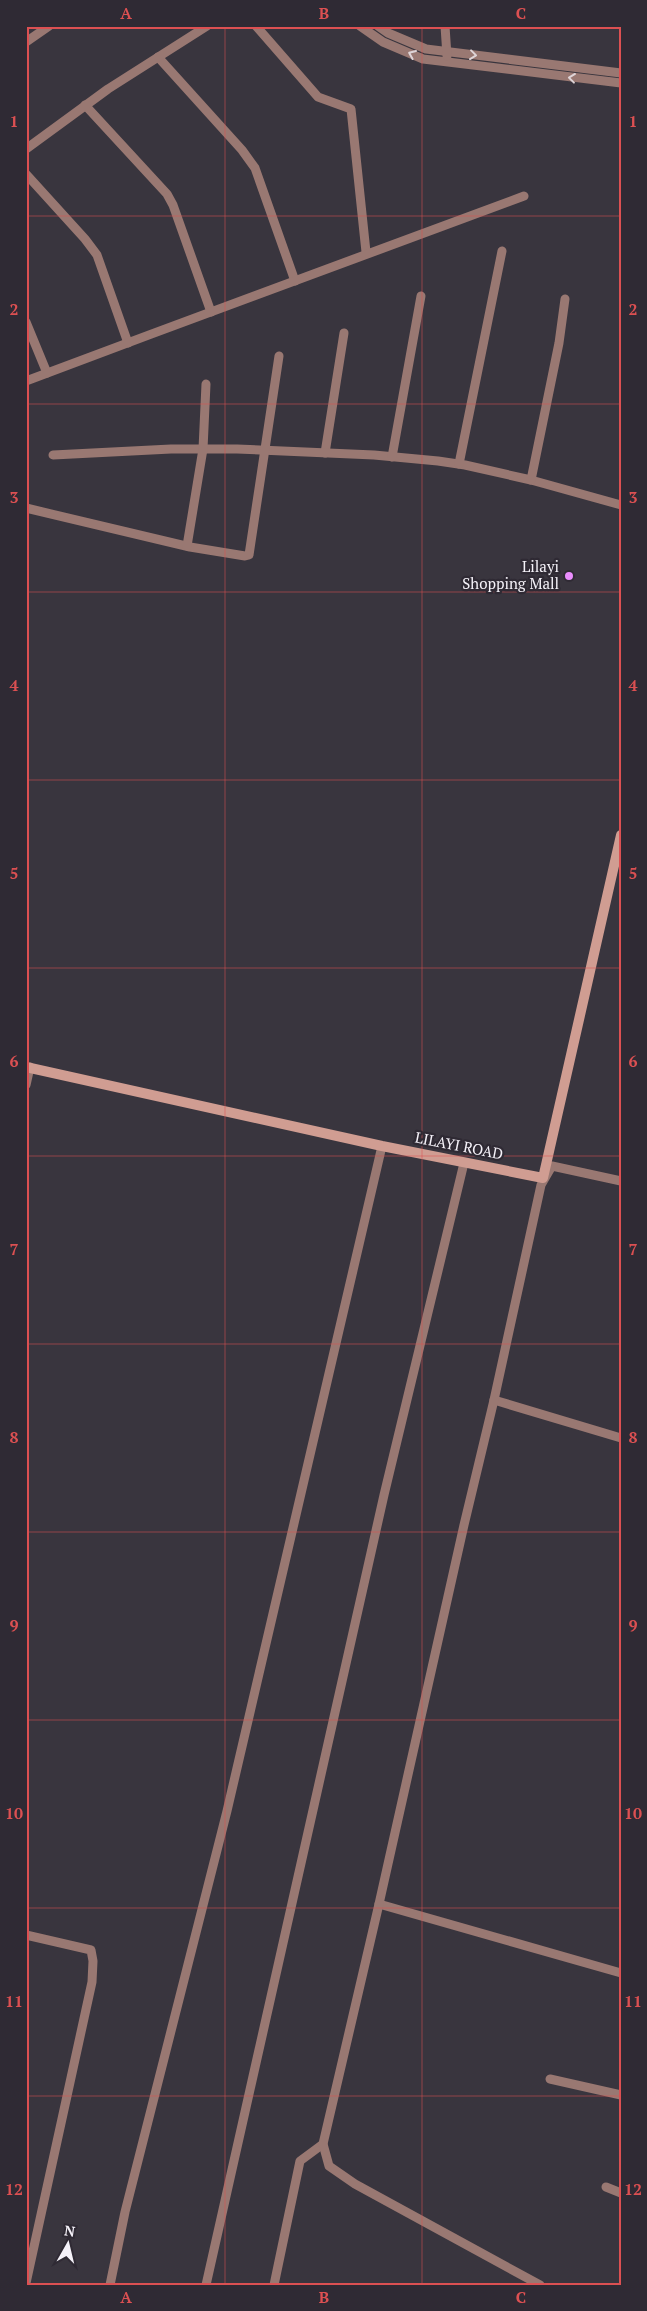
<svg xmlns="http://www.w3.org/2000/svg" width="647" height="2311" font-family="'PT Serif',serif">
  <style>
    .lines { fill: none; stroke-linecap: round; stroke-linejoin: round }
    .street { stroke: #997872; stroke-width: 9 }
    .secondary { stroke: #d09d92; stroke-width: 10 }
    .oneway { stroke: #ded4d7 }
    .grid { fill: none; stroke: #dc5052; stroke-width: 1; stroke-opacity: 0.55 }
    .poi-dot { fill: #ea8dfd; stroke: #2f2a34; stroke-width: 2 }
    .labels { text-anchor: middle; stroke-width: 4.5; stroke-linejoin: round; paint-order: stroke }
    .poi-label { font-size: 15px; fill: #f5f2f9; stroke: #2f2a34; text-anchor: end }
    .street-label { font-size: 15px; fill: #f5f2f9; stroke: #2f2a34 }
    .neatline { fill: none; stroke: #dc5052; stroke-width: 2 }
    .grid-label { font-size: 16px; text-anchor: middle; font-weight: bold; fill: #dc5052 }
  </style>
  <rect width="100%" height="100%" fill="#39353e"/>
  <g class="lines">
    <g class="street">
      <polyline points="256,26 318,97 351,109 366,252"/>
      <polyline points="360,26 383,42 423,59 621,83"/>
      <polyline points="378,26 388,33 426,49 621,73"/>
      <polyline points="445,26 447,56"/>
      <polyline points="26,42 49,26"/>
      <polyline points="158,57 242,150 255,168 295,281"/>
      <polyline points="85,105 167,194 173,205 211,312"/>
      <polyline points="26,149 108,89 207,26"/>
      <polyline points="26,174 85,239 97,255 128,343"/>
      <polyline points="26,322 47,373"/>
      <path d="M26,381C192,319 358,256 524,196"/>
      <polyline points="325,453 344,333"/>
      <polyline points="53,455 171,449 237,449 374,455 438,461 465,465 531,480 621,505"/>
      <polyline points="392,457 421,296"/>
      <polyline points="459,464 502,251"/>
      <polyline points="531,480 559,343 565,299"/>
      <polyline points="26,508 190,547 245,556 249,555 279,356"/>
      <polyline points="187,546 203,449 206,384"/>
      <polyline points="26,1085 30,1067"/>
      <polyline points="494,1400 621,1438"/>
      <polyline points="379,1904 621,1973"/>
      <polyline points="26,1935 91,1950 93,1961 92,1982 26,2283"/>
      <polyline points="550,2079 621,2095"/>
      <polyline points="606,2187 621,2193"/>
      <polyline points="110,2285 125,2212 227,1811 382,1146"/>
      <polyline points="206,2285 384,1495 464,1163"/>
      <polyline points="274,2285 300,2161 323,2144"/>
      <polyline points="540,2285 355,2184 329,2166 323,2144 379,1904 464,1525 494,1400 541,1185 552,1166 621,1181"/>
    </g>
    <polyline class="secondary" points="26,1067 382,1146 543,1178 621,835"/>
  </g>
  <defs><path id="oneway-chevron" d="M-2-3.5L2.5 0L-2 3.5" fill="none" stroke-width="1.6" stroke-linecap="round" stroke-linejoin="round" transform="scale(1.25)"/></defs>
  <g class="oneway">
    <use href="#oneway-chevron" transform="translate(412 54) rotate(-157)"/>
    <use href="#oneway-chevron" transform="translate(473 55) rotate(7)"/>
    <use href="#oneway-chevron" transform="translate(572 78) rotate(-173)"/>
  </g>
  <path class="grid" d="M225,26V2285M422,26V2285M26,216H621M26,404H621M26,592H621M26,780H621M26,968H621M26,1156H621M26,1344H621M26,1532H621M26,1720H621M26,1908H621M26,2096H621"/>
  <circle class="poi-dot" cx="569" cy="576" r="5"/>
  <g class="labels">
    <g class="poi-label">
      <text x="559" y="572">Lilayi<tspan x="559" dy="17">Shopping Mall</tspan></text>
    </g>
    <g class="street-label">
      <text transform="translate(459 1146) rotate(11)" y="5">LILAYI ROAD</text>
    </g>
  </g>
  <rect width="647" height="2311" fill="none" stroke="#2f2a34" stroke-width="55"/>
  <g transform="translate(68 2244) rotate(8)" stroke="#2f2a34" stroke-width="4" paint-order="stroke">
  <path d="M0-4L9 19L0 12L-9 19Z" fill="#f5f2f9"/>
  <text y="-8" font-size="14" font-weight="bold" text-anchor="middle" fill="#f5f2f9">N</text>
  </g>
  <rect x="28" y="28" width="592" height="2256" class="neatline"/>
  <g class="grid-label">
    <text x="126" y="19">A</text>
    <text x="324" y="19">B</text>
    <text x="521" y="19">C</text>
    <text x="14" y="127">1</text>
    <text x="633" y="127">1</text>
    <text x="14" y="315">2</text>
    <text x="633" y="315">2</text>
    <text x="14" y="503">3</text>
    <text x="633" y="503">3</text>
    <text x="14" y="691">4</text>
    <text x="633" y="691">4</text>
    <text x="14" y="879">5</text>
    <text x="633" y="879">5</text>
    <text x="14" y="1067">6</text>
    <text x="633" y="1067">6</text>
    <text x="14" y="1255">7</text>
    <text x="633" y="1255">7</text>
    <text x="14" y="1443">8</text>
    <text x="633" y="1443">8</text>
    <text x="14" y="1631">9</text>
    <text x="633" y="1631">9</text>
    <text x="14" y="1819">10</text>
    <text x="633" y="1819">10</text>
    <text x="14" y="2007">11</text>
    <text x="633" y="2007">11</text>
    <text x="14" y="2195">12</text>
    <text x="633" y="2195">12</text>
    <text x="126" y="2303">A</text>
    <text x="324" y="2303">B</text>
    <text x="521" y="2303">C</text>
  </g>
</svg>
